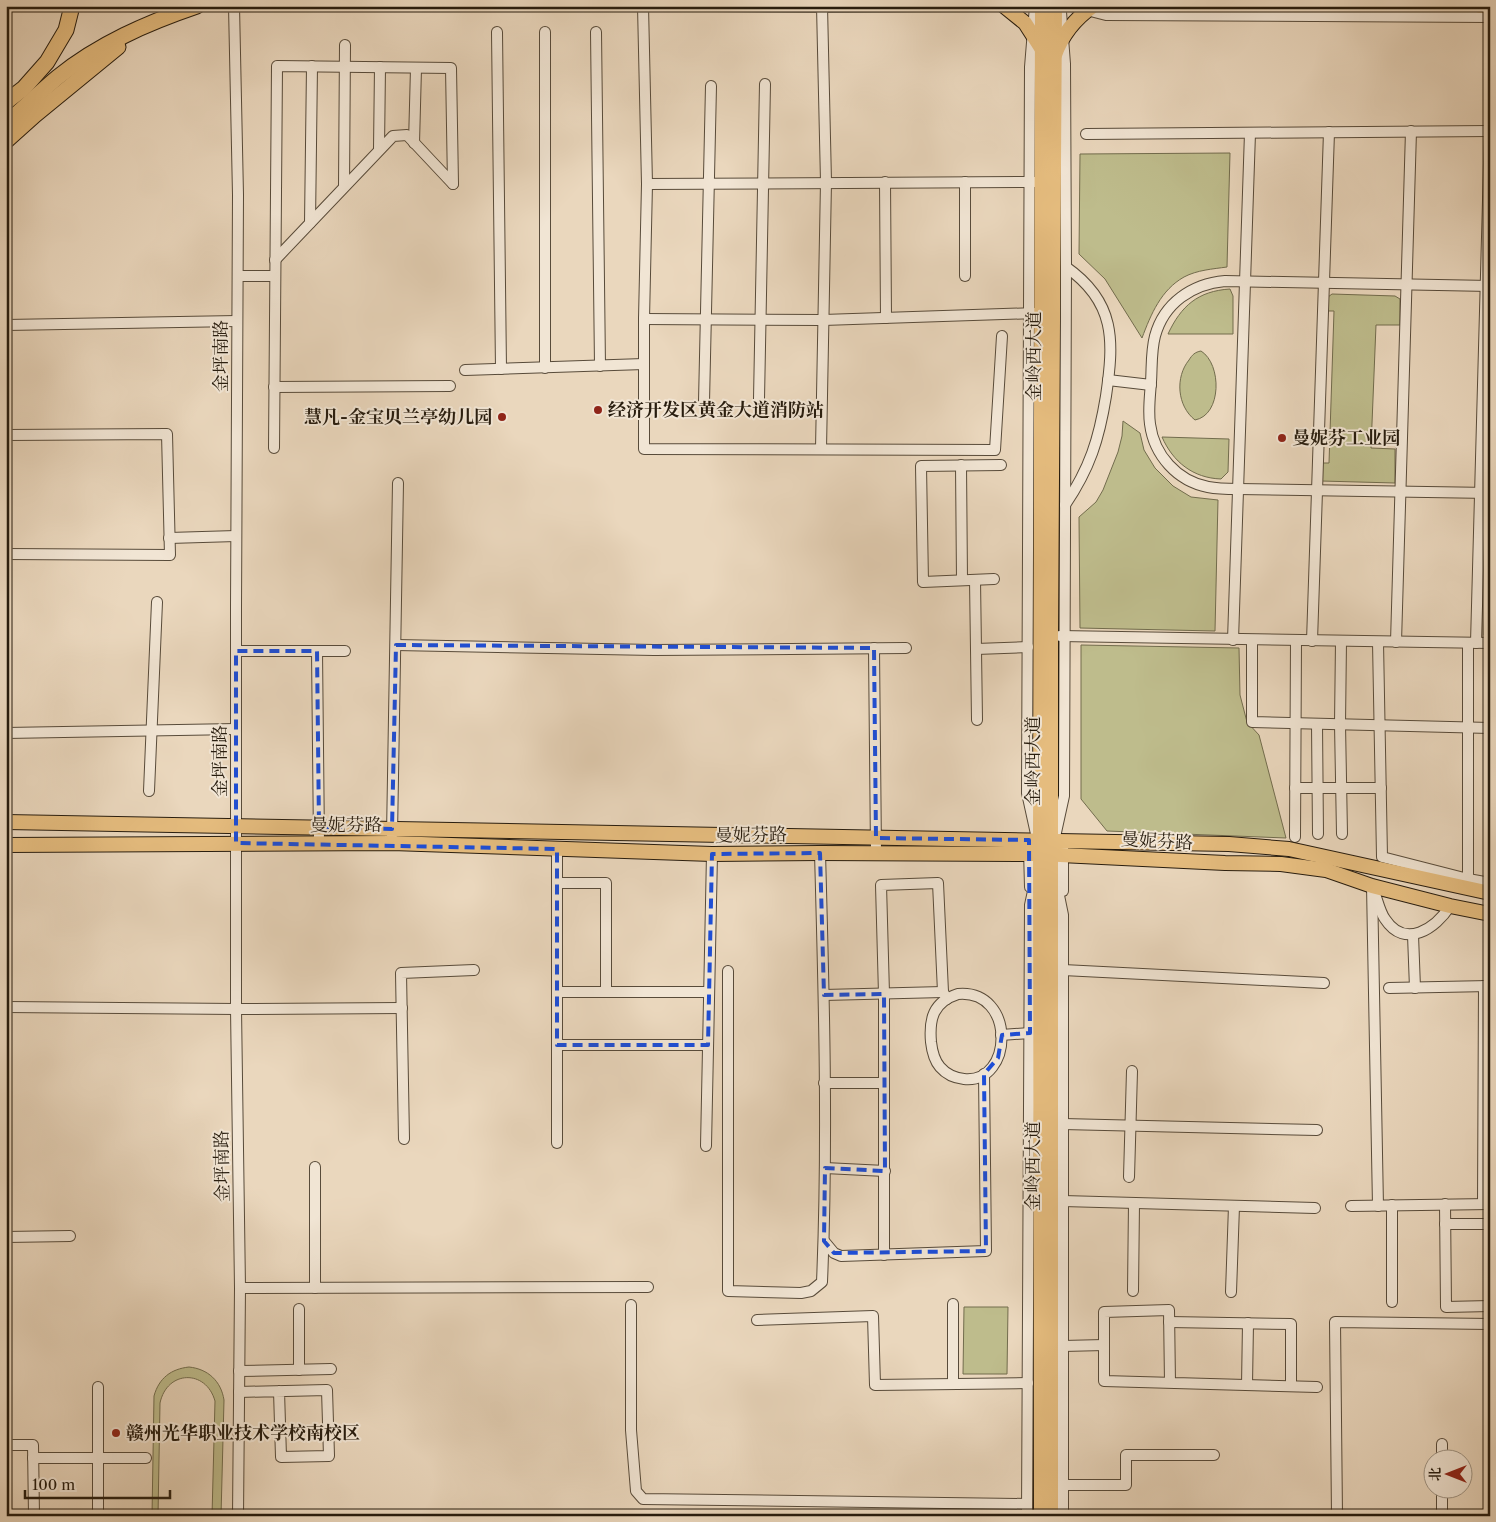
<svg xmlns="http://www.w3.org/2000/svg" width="1496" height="1522" font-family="'Libre Caslon Text','Noto Serif SC',serif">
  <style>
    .green { fill: #bebc8c; stroke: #726c4d }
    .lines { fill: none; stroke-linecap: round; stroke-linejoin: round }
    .minor-casing { stroke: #584b3a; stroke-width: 12 }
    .major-casing { stroke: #271c0e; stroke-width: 16 }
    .highway-casing { stroke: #271c0e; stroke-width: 17 }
    .minor { stroke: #f1e5d4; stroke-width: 10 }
    .major { stroke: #e5bc7e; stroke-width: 14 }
    .highway { stroke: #e5bc7e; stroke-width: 15 }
    .marked { fill: none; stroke: #1d4ed8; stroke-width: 4; stroke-dasharray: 10 6; stroke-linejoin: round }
    .poi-dot { fill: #8f2418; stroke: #f1e5d4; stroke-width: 2 }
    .labels { text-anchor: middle; stroke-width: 4; stroke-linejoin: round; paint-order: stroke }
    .street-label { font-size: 18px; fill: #271c0e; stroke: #f1e5d4 }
    .poi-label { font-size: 18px; font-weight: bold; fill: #271c0e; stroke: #f1e5d4; text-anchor: start }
  </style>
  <rect width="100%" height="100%" fill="#ead7bd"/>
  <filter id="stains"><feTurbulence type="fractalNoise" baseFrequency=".004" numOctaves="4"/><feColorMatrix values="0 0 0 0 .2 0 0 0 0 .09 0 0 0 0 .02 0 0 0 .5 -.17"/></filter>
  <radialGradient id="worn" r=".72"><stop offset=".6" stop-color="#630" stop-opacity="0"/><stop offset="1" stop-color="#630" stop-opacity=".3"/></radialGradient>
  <g class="green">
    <path d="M1230,153L1227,267C1213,269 1197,270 1184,277C1161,290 1151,314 1142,338L1105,279L1079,254L1080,154Z"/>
    <path d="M1230,289L1233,296V334H1168C1181,306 1198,291 1230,289Z"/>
    <polygon points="1332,294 1395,296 1400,299 1400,325 1376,325 1371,448 1395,449 1395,483 1321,481 1321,463 1329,463 1334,311 1328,311 1328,297"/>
    <path d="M1201,351C1222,364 1222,415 1195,420C1177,406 1175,377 1189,360C1192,355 1195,352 1201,351Z"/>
    <polygon points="1123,421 1140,433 1144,450 1155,468 1173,486 1191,497 1218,500 1215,631 1080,628 1079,517 1096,502 1103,490 1118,452 1122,436"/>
    <path d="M1162,437L1229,439L1228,472L1221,479C1193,478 1173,462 1162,437Z"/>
    <polygon points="1488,501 1490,501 1490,635 1484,635"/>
    <polygon points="1081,645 1239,648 1240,695 1247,722 1259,735 1286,838 1107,831 1081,799"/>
    <polygon points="964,1307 1008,1307 1007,1374 963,1374"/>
    <path d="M189,1367C208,1369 221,1381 224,1400L221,1516H212L215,1401C206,1369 167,1370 160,1403L158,1516H152L154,1396C159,1378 171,1369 189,1367Z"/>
  </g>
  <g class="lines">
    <g class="minor-casing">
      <g id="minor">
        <polyline points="234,6 238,195 236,607 236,1009 240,1288 238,1516"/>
        <polyline points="643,6 647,184 644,319 644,449 995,450 1002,336"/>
        <polyline points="715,6 822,7 992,6"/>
        <polyline points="1035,6 1030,67 1027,793 1036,834"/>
        <polyline points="1071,6 1106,15 1490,17"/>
        <polyline points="497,32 501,369"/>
        <polyline points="545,32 545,368"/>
        <polyline points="596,32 600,366"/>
        <polyline points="1086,134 1490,131"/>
        <polyline points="414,143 416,68"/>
        <polyline points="379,149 380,67"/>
        <polyline points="885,182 886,318"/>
        <polyline points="965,182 965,276"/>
        <polyline points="647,184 1035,182"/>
        <polyline points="344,186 345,45"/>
        <polyline points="310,223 312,66"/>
        <polyline points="275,260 393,136 407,135 453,184"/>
        <polyline points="238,276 275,276"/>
        <path d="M1490,286L1225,281C1192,284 1164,303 1155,336C1151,351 1152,367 1151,382C1150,396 1148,410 1150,424C1154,455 1177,481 1208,487C1218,489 1228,489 1238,489L1490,493"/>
        <polyline points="644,319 823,320 1036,313"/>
        <polyline points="6,325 237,321"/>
        <polyline points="465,370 644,364"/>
        <polyline points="1108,380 1151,385"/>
        <polyline points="274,387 450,386"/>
        <polyline points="759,399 765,84"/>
        <polyline points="704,402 711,86"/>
        <polyline points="6,435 167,434 170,555 6,554"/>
        <polyline points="274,448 277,66 451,68 453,184"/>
        <polyline points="821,449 826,182 822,6"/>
        <polyline points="961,465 962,580"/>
        <path d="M1065,505C1090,468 1099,439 1106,396C1114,341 1116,302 1066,267"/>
        <polyline points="169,538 236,536"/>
        <polyline points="994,579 923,582 921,466 1001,465"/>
        <polyline points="975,580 977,720"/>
        <polyline points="1060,636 1490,643"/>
        <polyline points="1233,640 1250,133"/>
        <polyline points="1252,640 1252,722 1490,728"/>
        <polyline points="1312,641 1329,132"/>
        <polyline points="1341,641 1340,724 1342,834"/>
        <polyline points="1378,642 1382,857 1468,879 1490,883"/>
        <polyline points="1396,642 1411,131"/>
        <polyline points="1468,643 1468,879"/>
        <polyline points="1476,643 1490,127"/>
        <polyline points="396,645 654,650 906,648"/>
        <polyline points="874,648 876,853"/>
        <polyline points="976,649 1028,647"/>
        <polyline points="236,651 345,651"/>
        <polyline points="317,651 319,843"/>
        <polyline points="1317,724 1318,834"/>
        <polyline points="6,733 236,729"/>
        <polyline points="1295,788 1381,788"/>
        <polyline points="149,791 157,602"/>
        <polyline points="392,835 398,483"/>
        <polyline points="1055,837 1064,796 1066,267 1065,64 1061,12"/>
        <polyline points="1295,837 1296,641"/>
        <polyline points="1029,849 1030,887"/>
        <polyline points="1055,876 1063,915 1063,1516"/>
        <polyline points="557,883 606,883 606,992"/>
        <polyline points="1372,886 1378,1206"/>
        <polyline points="1063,891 1063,848"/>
        <path d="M1375,894C1378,902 1380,912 1385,919C1405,950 1436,928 1450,906"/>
        <polyline points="1413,935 1415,988"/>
        <polyline points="1063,970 1324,983"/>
        <path d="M728,971V1291L801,1293L811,1291L822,1282C828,1139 824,996 820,853"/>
        <polyline points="1389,988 1489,986"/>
        <polyline points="557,992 709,992"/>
        <path d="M958,994C1016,989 1014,1084 964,1079C955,1078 946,1074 940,1067C934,1060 932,1051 931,1042C929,1019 933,1002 958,994Z"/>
        <polyline points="824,995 943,992"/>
        <polyline points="6,1007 236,1009 402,1008"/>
        <polyline points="1001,1035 1030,1033"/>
        <polyline points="557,1045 708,1045"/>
        <polyline points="824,1083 883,1083"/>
        <polyline points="1063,1124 1317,1130"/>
        <polyline points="404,1139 401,973 474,970"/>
        <polyline points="557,1143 557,849"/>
        <polyline points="706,1146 712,854"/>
        <polyline points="315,1167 315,1288"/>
        <polyline points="825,1168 885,1171"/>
        <polyline points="1129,1177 1132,1071"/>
        <polyline points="1063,1201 1315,1208"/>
        <polyline points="1445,1204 1446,1307 1490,1306"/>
        <polyline points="1483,1204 1484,986"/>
        <polyline points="1351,1206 1490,1204"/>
        <polyline points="1445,1224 1490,1224"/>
        <polyline points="6,1237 70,1236"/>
        <polyline points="824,1241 834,1253 841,1256 986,1251 984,1074"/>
        <polyline points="884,1255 884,994 881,885 938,883 943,992 947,999"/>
        <polyline points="240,1288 648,1287"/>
        <polyline points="1133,1291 1134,1203"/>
        <polyline points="1231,1292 1234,1206"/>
        <polyline points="1392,1302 1392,1205"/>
        <polyline points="953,1304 953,1384"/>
        <polyline points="631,1305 631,1430 636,1491 643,1499 1027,1504"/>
        <polyline points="299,1309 299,1370"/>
        <polyline points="757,1320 873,1316 875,1385 1028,1383"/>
        <polyline points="1169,1322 1291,1324 1291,1386"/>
        <polyline points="1063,1346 1104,1345"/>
        <polyline points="239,1371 331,1369"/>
        <polyline points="1170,1383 1169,1310 1104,1312 1104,1381 1317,1387"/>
        <polyline points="1247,1385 1248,1323"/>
        <polyline points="98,1387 98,1516"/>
        <polyline points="239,1392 327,1390 329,1456 281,1457 279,1391"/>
        <polyline points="1442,1444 1442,1460"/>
        <polyline points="6,1445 33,1445 34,1516"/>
        <polyline points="33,1458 146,1458"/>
        <polyline points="1063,1485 1126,1485 1126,1455 1214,1455"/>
        <polyline points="1442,1490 1442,1516"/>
        <polyline points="1027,1516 1030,905 1036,877"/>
        <polyline points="1337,1516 1335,1322 1490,1324"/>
      </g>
    </g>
    <g class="major-casing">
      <g id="major">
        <polyline points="1004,6 1025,23 1041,48"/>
        <polyline points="1480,6 1490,6"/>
        <path d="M1055,55C1062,35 1076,18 1093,6"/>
        <polyline points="6,822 1229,844 1289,849 1490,893"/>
        <polyline points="6,845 392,843 712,854 820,853 1040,854 1225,863 1281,864 1326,870 1372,886 1450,906 1490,914"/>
        <polyline points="1041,1516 1040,841 1042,6"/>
        <polyline points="1051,1516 1051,636 1055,6"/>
      </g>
    </g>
    <g class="highway-casing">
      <g id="highway">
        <polyline points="6,102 24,88 47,62 66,30 72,6"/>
        <path d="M6,123C24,108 40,92 58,77C99,44 147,23 197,6"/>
        <polyline points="6,141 35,115 118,47"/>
      </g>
    </g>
    <use href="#minor" class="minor"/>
    <use href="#major" class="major"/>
    <use href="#highway" class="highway"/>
  </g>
  <path class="marked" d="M396,645L874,648L876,838L1029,840L1030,1033L1002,1035L998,1058L984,1074L986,1251L834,1253L824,1241L825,1168L885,1171L884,994L824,995L820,853L712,854L708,1045H557V849L236,843V651H317L319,827L392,829Z"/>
  <g class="poi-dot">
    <circle cx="598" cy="410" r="5"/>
    <circle cx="502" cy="417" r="5"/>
    <circle cx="1282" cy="438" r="5"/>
    <circle cx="116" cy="1433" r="5"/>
  </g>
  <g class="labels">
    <g class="street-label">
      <text transform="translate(221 356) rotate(-90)" y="6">金坪南路</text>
      <text transform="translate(1034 356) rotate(-90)" y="6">金岭西大道</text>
      <text transform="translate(220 761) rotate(-90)" y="6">金坪南路</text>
      <text transform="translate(1033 761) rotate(-90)" y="6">金岭西大道</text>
      <text x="346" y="831">曼妮芬路</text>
      <text transform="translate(751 835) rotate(-1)" y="6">曼妮芬路</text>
      <text transform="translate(1157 841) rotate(3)" y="6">曼妮芬路</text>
      <text transform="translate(222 1166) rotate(-91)" y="6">金坪南路</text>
      <text transform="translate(1033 1166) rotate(-90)" y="6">金岭西大道</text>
    </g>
    <g class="poi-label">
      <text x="608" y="416">经济开发区黄金大道消防站</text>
      <text x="492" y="423" text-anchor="end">慧凡-金宝贝兰亭幼儿园</text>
      <text x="1292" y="444">曼妮芬工业园</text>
      <text x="126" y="1439">赣州光华职业技术学校南校区</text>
    </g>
  </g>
  <rect width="1496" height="1522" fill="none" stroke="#ead7bd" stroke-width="25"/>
  <rect x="8" y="8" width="1481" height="1507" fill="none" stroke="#271c0e" stroke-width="2.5"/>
  <rect x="12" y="12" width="1471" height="1497" fill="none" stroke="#271c0e"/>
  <g transform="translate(1448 1474) rotate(270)"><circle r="24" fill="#f1e5d4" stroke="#a09585"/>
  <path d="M0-4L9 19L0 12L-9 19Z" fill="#8f2418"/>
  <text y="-8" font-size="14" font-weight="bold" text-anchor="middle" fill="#271c0e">北</text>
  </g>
  <path d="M25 1490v8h145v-8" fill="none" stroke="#271c0e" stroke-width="2.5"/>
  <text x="32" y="1490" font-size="15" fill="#271c0e" stroke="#f1e5d4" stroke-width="4" paint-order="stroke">100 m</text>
  <rect width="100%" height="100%" filter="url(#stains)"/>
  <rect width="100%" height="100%" fill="url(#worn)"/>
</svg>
